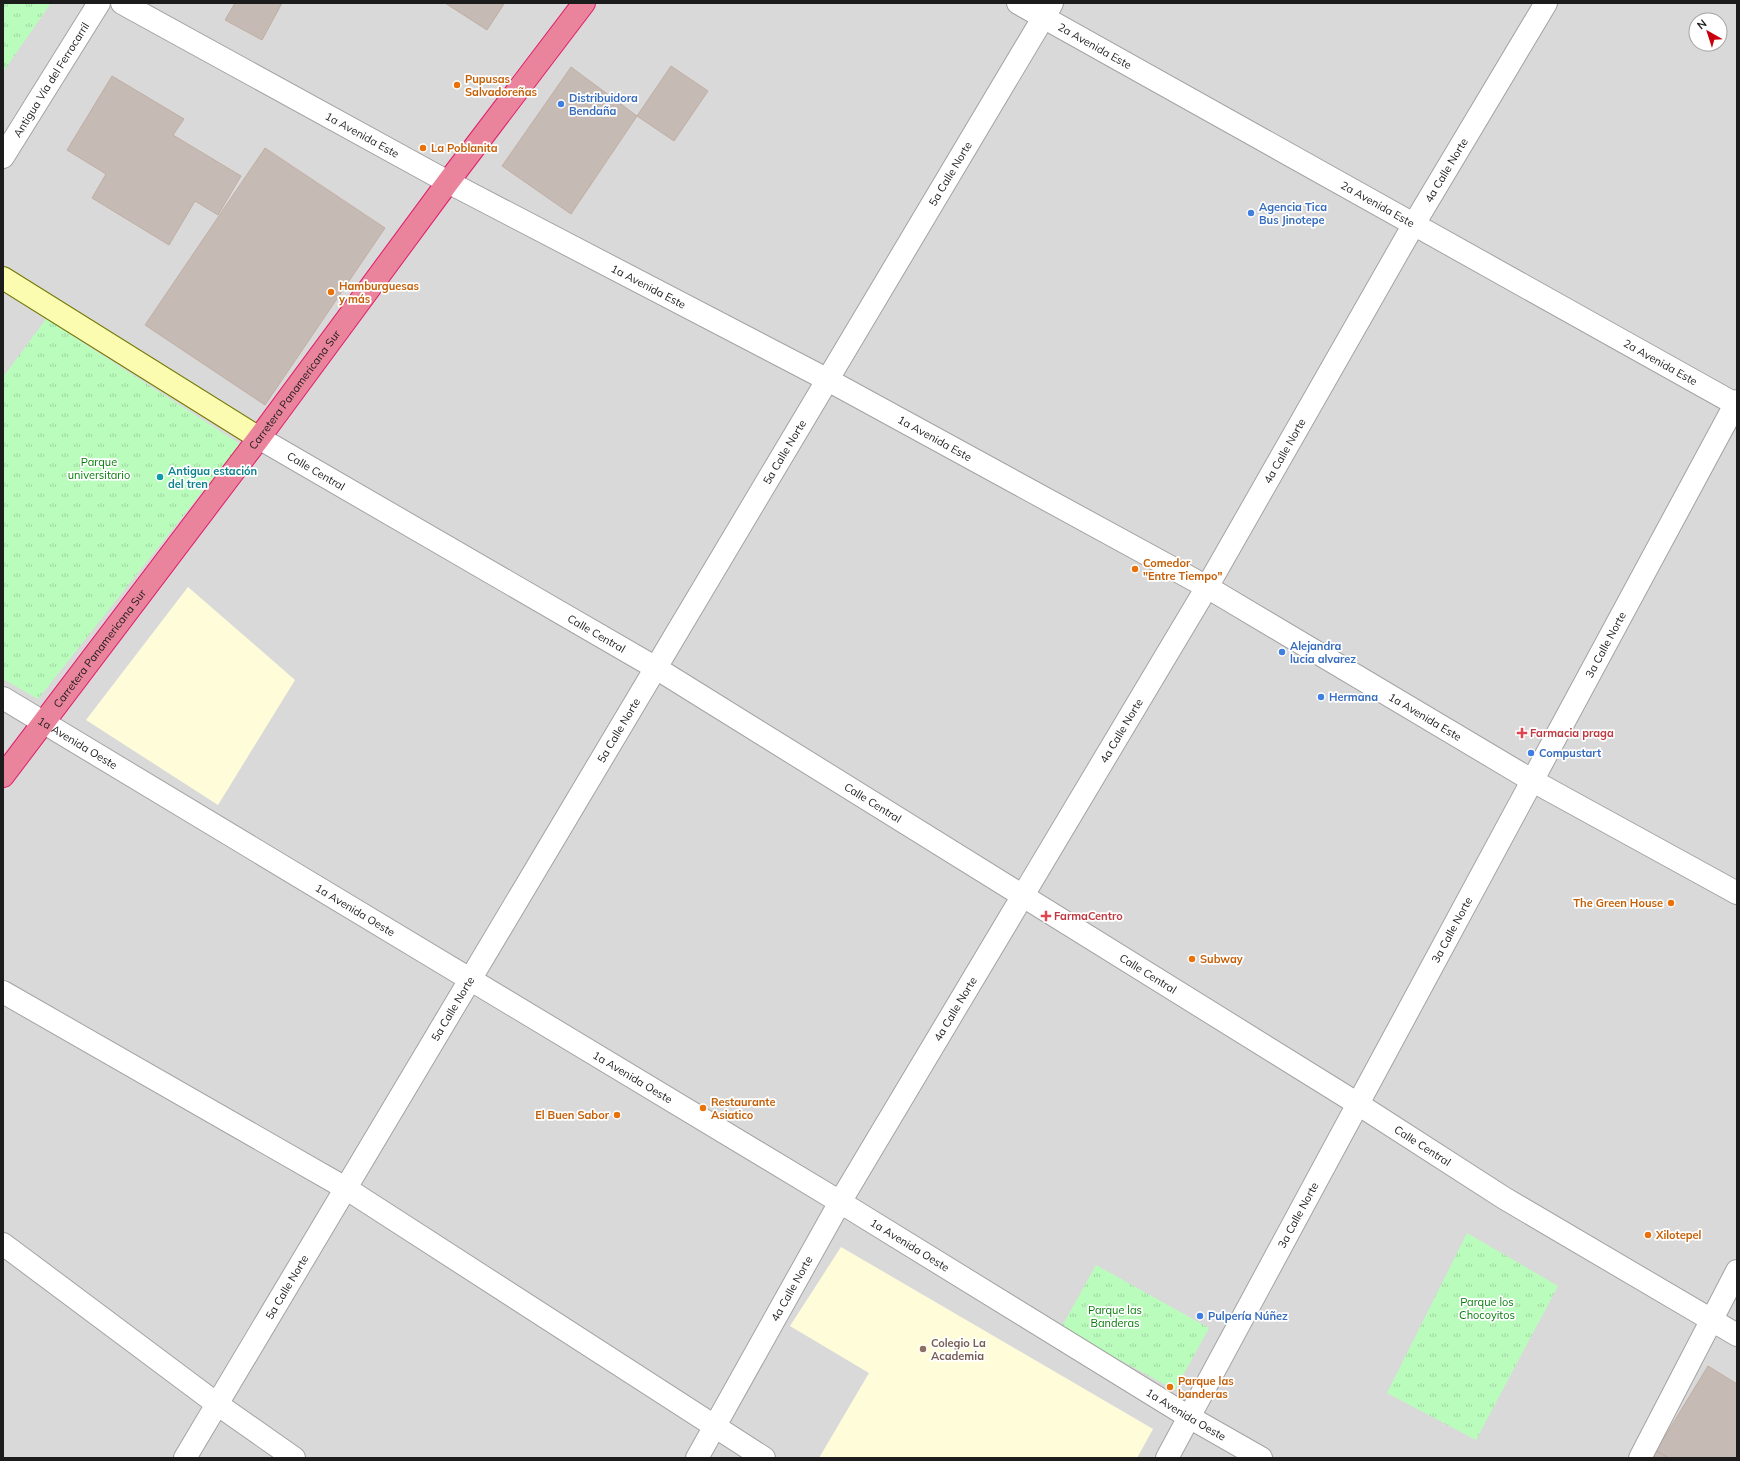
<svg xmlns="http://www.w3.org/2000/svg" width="1740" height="1461" font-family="Mulish,sans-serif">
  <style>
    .residential { fill: #dad9d9; fill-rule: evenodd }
    .education { fill: #fffdd9 }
    .park { fill: url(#park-tufts) }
    .building { fill: #c6bab4; stroke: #c0aea3 }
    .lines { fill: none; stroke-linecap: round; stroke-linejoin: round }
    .street-casing { stroke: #a3a3a3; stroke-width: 24 }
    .secondary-casing { stroke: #6f7600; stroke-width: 24 }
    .highway-casing { stroke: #de1c69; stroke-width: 24 }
    .street { stroke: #fff; stroke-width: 22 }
    .secondary { stroke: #fcfcb1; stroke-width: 22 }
    .highway { stroke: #ea849c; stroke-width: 22 }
    .food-dot { fill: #e8710a; stroke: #fff; stroke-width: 1.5 }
    .shop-dot { fill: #3f7fe0; stroke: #fff; stroke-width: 1.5 }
    .culture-dot { fill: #0f9aa8; stroke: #fff; stroke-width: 1.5 }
    .health-dot { fill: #e0444e; stroke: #fff; stroke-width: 1.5 }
    .education-dot { fill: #8d6e63; stroke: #fff; stroke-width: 1.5 }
    .labels { text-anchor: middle; stroke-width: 3.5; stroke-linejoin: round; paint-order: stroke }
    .street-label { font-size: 11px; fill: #1c1c1c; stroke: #fff }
    .food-label { font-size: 11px; font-weight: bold; fill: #c56008; stroke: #fff; text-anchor: start }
    .shop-label { font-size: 11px; font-weight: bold; fill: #366cbe; stroke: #fff; text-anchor: start }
    .park-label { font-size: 11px; fill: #067d0a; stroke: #fff }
    .culture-label { font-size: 11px; font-weight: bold; fill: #0d838f; stroke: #fff; text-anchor: start }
    .health-label { font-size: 11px; font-weight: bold; fill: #be3a42; stroke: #fff; text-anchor: start }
    .education-label { font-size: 11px; font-weight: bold; fill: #785e54; stroke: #fff; text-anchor: start }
  </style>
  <defs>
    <pattern id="park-tufts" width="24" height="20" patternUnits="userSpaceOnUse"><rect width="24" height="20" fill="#bafcbc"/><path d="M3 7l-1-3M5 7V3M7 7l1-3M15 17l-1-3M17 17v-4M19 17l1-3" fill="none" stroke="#9fd7a1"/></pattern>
  </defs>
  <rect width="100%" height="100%" fill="#eee9e1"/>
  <path class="residential" d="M3,3H1737V1458H3ZM1696,20H1720V44H1696Z"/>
  <g class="education">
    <polygon points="188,587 295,680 218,805 86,720"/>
    <polygon points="841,1247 1153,1429 1137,1458 819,1458 869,1373 790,1326"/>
  </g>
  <g class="park">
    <polygon points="3,3 51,3 3,72"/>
    <polygon points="46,319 240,444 38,699 3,679 3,377"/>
    <polygon points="1467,1233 1558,1286 1476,1440 1387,1393"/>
    <polygon points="1096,1265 1209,1328 1175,1390 1061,1328"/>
  </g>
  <g class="building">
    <polygon points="235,3 282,3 262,40 225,20"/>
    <polygon points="445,3 503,3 504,4 487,30"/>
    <polygon points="671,66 708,91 674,141 637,116"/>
    <polygon points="571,67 637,116 571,214 502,166"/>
    <polygon points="112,76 184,119 173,135 241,176 218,215 195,201 169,245 92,198 106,174 67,150"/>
    <polygon points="265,148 385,228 265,405 145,325"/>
    <polygon points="1708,1366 1737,1384 1737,1458 1669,1458 1656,1451"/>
    <polygon points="1656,1451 1669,1458 1653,1458"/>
  </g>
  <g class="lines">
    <g class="street-casing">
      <g id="street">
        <path id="s1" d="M122,3L448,182L828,380L1207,587L1533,781L1737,893"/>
        <path id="s2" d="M1018,3L1737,405"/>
        <path id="s3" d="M3,157L99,3"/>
        <path id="s4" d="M259,438L656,668L1358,1104L1504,1198L1737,1335"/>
        <path id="s5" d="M3,698L840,1202L1189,1417L1261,1458"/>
        <polyline points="3,992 347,1189 764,1458"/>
        <polyline points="3,1244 217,1404 294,1458"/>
        <path id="s6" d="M185,1458L1052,3"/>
        <path id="s7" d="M697,1458L840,1202L1207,587L1414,224L1546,3"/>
        <path id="s8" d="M1167,1458L1737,401"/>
        <polyline points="1640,1458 1737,1271"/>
      </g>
    </g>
    <g class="secondary-casing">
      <polyline id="secondary" points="3,278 259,438"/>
    </g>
    <g class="highway-casing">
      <g id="highway">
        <path id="s9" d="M3,776L259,438L448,182L584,3"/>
      </g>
    </g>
    <use href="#street" class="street"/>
    <use href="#secondary" class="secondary"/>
    <use href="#highway" class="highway"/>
  </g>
  <g class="food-dot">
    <circle cx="457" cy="85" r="4"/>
    <circle cx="423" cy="148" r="4"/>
    <circle cx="331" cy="292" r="4"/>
    <circle cx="1135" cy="569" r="4"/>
    <circle cx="1671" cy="903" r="4"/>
    <circle cx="1192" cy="959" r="4"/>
    <circle cx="703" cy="1108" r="4"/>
    <circle cx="617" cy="1115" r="4"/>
    <circle cx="1648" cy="1235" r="4"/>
    <circle cx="1170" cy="1387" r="4"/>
  </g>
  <g class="shop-dot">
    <circle cx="561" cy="104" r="4"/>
    <circle cx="1251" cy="213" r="4"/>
    <circle cx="1282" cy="652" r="4"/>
    <circle cx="1321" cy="697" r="4"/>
    <circle cx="1531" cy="753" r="4"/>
    <circle cx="1200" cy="1316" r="4"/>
  </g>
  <circle class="culture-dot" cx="160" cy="477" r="4"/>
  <g class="health-dot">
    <path d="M1520 727h4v4h4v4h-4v4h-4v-4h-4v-4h4z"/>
    <path d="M1044 910h4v4h4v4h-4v4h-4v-4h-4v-4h4z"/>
  </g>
  <circle class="education-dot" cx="923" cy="1349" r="4"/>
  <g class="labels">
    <g class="street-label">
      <text dy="4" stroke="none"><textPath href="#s2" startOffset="88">2a Avenida Este</textPath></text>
      <text dy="4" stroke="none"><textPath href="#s3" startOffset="91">Antigua Vía del Ferrocarril</textPath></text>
      <text dy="4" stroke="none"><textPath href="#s1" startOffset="274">1a Avenida Este</textPath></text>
      <text dy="4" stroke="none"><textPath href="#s7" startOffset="1490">4a Calle Norte</textPath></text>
      <text dy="4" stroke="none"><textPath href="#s6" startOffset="1495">5a Calle Norte</textPath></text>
      <text dy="4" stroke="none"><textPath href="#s2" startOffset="412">2a Avenida Este</textPath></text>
      <text dy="4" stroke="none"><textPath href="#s1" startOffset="598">1a Avenida Este</textPath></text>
      <text dy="4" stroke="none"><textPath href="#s2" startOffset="736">2a Avenida Este</textPath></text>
      <text dy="4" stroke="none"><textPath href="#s9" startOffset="484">Carretera Panamericana Sur</textPath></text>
      <text dy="4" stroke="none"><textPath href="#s1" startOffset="922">1a Avenida Este</textPath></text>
      <text dy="4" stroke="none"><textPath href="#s7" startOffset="1166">4a Calle Norte</textPath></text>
      <text dy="4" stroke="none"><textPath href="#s6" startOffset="1171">5a Calle Norte</textPath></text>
      <text dy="4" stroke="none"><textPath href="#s4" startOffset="66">Calle Central</textPath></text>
      <text dy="4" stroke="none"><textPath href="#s4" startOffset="390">Calle Central</textPath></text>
      <text dy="4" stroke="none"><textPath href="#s8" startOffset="924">3a Calle Norte</textPath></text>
      <text dy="4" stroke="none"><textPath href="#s9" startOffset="160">Carretera Panamericana Sur</textPath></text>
      <text dy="4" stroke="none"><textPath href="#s1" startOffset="1486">1a Avenida Este</textPath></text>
      <text dy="4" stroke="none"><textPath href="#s6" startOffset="847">5a Calle Norte</textPath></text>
      <text dy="4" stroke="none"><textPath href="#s7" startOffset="842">4a Calle Norte</textPath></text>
      <text dy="4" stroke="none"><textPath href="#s5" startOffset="87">1a Avenida Oeste</textPath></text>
      <text dy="4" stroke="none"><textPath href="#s4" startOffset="714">Calle Central</textPath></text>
      <text dy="4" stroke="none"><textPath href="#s5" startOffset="411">1a Avenida Oeste</textPath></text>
      <text dy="4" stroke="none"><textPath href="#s8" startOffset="600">3a Calle Norte</textPath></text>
      <text dy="4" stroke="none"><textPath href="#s4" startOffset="1038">Calle Central</textPath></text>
      <text dy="4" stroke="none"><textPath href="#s6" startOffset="523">5a Calle Norte</textPath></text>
      <text dy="4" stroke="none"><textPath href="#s7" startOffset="518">4a Calle Norte</textPath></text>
      <text dy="4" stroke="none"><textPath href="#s5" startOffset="735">1a Avenida Oeste</textPath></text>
      <text dy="4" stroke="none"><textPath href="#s4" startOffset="1362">Calle Central</textPath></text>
      <text dy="4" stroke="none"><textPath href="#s8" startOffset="276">3a Calle Norte</textPath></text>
      <text dy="4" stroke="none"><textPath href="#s5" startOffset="1059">1a Avenida Oeste</textPath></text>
      <text dy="4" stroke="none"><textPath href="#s6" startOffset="199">5a Calle Norte</textPath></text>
      <text dy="4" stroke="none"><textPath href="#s7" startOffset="194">4a Calle Norte</textPath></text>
      <text dy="4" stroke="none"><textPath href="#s5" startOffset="1383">1a Avenida Oeste</textPath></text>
    </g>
    <g class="food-label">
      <text x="465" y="83">Pupusas<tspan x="465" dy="13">Salvadoreñas</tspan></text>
      <text x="431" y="152">La Poblanita</text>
      <text x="339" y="290">Hamburguesas<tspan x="339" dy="13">y más</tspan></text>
      <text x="1143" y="567">Comedor<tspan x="1143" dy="13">"Entre Tiempo"</tspan></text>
      <text x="1663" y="907" text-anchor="end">The Green House</text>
      <text x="1200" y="963">Subway</text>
      <text x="711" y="1106">Restaurante<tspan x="711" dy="13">Asiatico</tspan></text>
      <text x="609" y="1119" text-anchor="end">El Buen Sabor</text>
      <text x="1656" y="1239">Xilotepel</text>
      <text x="1178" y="1385">Parque las<tspan x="1178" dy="13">banderas</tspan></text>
    </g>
    <g class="shop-label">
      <text x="569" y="102">Distribuidora<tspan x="569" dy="13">Bendaña</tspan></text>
      <text x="1259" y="211">Agencia Tica<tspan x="1259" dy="13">Bus Jinotepe</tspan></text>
      <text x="1290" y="650">Alejandra<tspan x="1290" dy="13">lucia alvarez</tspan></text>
      <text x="1329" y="701">Hermana</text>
      <text x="1539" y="757">Compustart</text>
      <text x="1208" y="1320">Pulpería Núñez</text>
    </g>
    <g class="park-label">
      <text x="99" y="466">Parque<tspan x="99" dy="13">universitario</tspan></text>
      <text x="1487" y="1306">Parque los<tspan x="1487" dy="13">Chocoyitos</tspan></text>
      <text x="1115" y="1314">Parque las<tspan x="1115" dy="13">Banderas</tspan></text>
    </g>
    <g class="culture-label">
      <text x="168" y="475">Antigua estación<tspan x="168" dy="13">del tren</tspan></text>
    </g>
    <g class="health-label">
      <text x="1530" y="737">Farmacia praga</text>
      <text x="1054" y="920">FarmaCentro</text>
    </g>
    <g class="education-label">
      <text x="931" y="1347">Colegio La<tspan x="931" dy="13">Academia</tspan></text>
    </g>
  </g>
  <rect width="1740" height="1461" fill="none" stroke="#1c1c1c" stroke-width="8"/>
  <g transform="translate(1708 32) rotate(321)"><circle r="19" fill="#ffffff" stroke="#a4a4a4"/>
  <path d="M0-3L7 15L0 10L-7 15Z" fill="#c8000b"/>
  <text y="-6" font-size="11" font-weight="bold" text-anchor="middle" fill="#1c1c1c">N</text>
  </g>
</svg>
